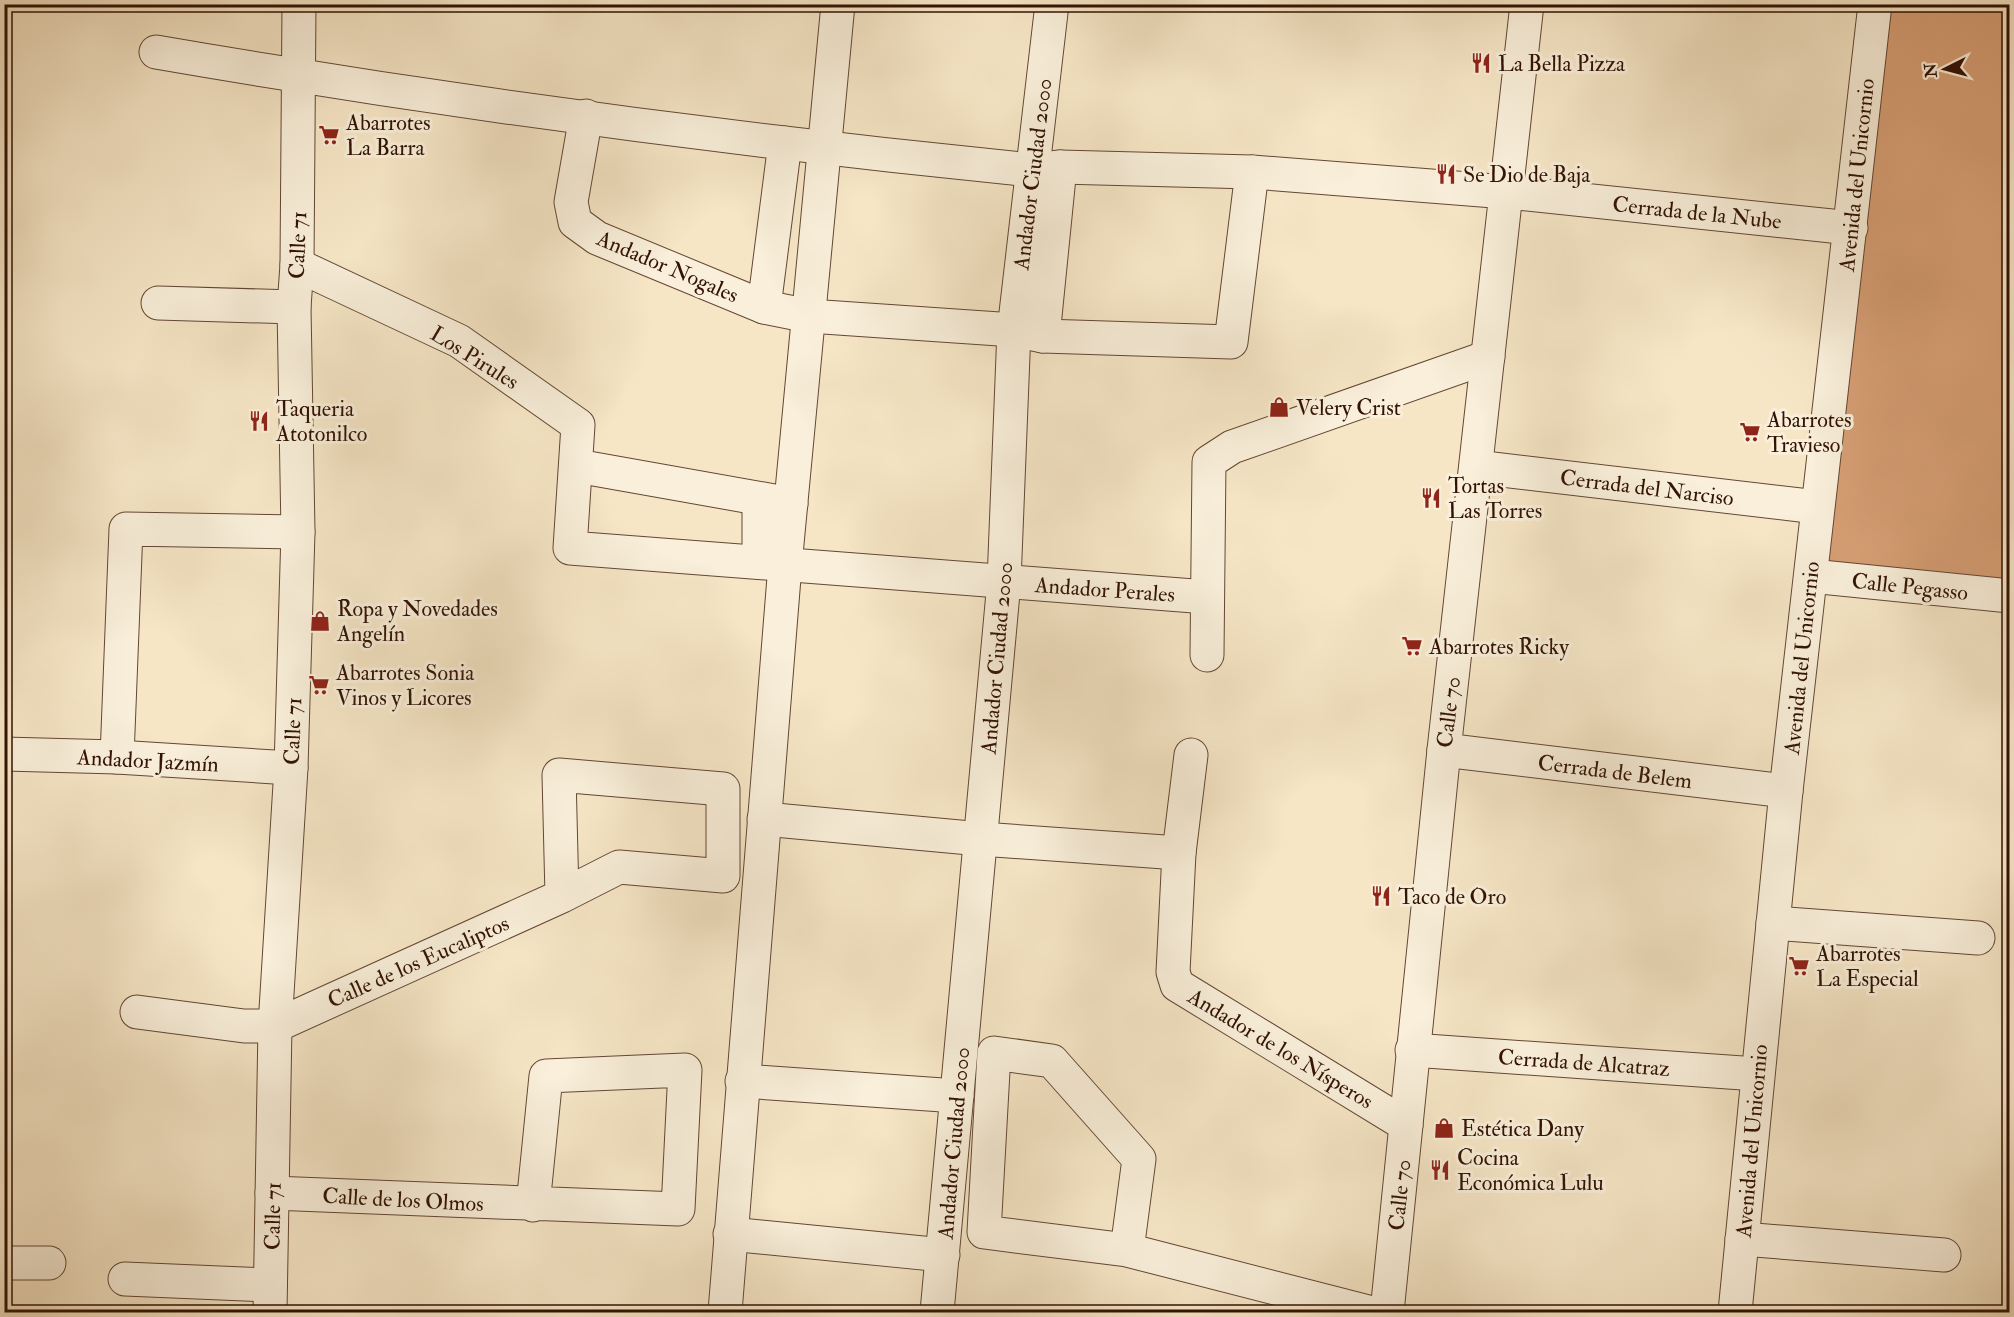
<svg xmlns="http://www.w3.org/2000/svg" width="2014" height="1317" font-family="'IM FELL Double Pica',serif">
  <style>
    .building { fill: #d69e74; stroke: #321204; stroke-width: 1.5 }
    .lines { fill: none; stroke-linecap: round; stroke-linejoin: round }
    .minor-casing { stroke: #634734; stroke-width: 35 }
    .minor { stroke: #f9efda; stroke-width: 33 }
    .labels { text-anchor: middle; stroke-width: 6; stroke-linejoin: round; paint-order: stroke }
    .poi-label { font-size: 22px; fill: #321204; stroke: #f9efda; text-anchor: start }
    .street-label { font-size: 22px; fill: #321204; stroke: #f9efda }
  </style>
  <rect width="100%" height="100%" fill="#f6e6c6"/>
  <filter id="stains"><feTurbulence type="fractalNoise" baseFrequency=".00333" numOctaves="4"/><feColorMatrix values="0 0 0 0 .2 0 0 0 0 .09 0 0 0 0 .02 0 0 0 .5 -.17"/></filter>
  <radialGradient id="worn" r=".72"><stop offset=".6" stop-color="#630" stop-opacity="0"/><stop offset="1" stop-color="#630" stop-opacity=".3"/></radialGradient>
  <polygon class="building" points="1887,4 2010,4 2010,585 1819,567"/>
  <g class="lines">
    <g class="minor-casing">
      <g id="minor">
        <path d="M156,52C446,102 739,141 1031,170L1060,167L1252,172L1507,192L1851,228"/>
        <polyline points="586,116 571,202 575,222 597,238 764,307 809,316 1014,330 1043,336 1231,342 1252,172"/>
        <polyline points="297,265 459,341 578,425 570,548 1207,597"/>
        <polyline points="158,303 294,307"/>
        <polyline points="764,307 785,143"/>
        <polyline points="1043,336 1060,167"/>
        <polyline points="577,466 791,504"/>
        <polyline points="1476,467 1817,507"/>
        <polyline points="759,500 759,562"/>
        <polyline points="1811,576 2010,596"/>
        <polyline points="1207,655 1209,462 1232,447 1488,357"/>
        <polyline points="1444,750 1786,791"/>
        <polyline points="4,754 117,757 291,768"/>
        <polyline points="1191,755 1179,853 1173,972 1177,985 1406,1125"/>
        <polyline points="117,757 126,529 298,532"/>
        <polyline points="764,819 981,839 1179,853"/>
        <polyline points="1773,923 1978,938"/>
        <polyline points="137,1012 244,1026 275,1026 562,896 619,867 723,876 723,789 559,775 562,896"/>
        <polyline points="1412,1050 1757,1074"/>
        <polyline points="742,1081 957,1096"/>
        <polyline points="272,1193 678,1209 685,1070 546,1076 533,1205"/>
        <polyline points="730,1234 943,1255"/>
        <polyline points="1742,1239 1944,1255"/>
        <polyline points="1127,1250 1139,1159 1052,1061 994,1053 984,1232 1127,1250 1368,1312"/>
        <polyline points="4,1263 49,1263"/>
        <polyline points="125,1279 270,1285"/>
        <polyline points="270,1312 275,1026 291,768 298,532 294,307 297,265 299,4"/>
        <polyline points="725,1312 785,565 838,4"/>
        <polyline points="937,1312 1004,582 1014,330 1052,4"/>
        <polyline points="1387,1312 1444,750 1527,4"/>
        <polyline points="1735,1312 1786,791 1875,4"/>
      </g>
    </g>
    <use href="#minor" class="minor"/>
  </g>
  <defs>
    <g id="restaurant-bare" transform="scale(1.62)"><path d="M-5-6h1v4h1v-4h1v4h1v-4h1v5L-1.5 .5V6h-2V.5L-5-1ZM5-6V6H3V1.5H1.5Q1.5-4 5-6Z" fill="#8f2418" stroke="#f9efda" stroke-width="2.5" paint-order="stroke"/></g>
    <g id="supermarket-bare" transform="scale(1.62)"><path d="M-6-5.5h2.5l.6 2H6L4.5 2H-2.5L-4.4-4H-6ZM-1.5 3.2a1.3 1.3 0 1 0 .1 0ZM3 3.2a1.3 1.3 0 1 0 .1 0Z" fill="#8f2418" stroke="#f9efda" stroke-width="2.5" paint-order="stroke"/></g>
    <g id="shop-bare" transform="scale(1.62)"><path d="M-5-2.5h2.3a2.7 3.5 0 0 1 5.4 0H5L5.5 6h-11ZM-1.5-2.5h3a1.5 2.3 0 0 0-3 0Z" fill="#8f2418" stroke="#f9efda" stroke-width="2.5" paint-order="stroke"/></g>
  </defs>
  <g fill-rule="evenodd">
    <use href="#restaurant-bare" x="1481" y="63"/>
    <use href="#supermarket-bare" x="329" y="135"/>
    <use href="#restaurant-bare" x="1446" y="174"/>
    <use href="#shop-bare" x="1279" y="407"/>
    <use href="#restaurant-bare" x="259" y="421"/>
    <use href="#supermarket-bare" x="1750" y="432"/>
    <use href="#restaurant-bare" x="1431" y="498"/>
    <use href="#shop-bare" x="320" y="621"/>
    <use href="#supermarket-bare" x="1412" y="646"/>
    <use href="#supermarket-bare" x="319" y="685"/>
    <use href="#restaurant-bare" x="1381" y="896"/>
    <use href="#supermarket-bare" x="1799" y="966"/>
    <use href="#shop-bare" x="1444" y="1128"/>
    <use href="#restaurant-bare" x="1440" y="1170"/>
  </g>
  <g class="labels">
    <g class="poi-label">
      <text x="1498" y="71">La Bella Pizza</text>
      <text x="346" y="130">Abarrotes<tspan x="346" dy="25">La Barra</tspan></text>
      <text x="1463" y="182">Se Dio de Baja</text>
      <text x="1296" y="415">Velery Crist</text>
      <text x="276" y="416">Taqueria<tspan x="276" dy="25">Atotonilco</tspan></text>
      <text x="1767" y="427">Abarrotes<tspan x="1767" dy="25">Travieso</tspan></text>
      <text x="1448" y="493">Tortas<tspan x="1448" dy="25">Las Torres</tspan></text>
      <text x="337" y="616">Ropa y Novedades<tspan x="337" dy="25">Angelín</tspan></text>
      <text x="1429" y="654">Abarrotes Ricky</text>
      <text x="336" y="680">Abarrotes Sonia<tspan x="336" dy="25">Vinos y Licores</tspan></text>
      <text x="1398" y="904">Taco de Oro</text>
      <text x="1816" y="961">Abarrotes<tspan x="1816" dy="25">La Especial</tspan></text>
      <text x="1461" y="1136">Estética Dany</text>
      <text x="1457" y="1165">Cocina<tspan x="1457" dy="25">Económica Lulu</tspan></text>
    </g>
    <g class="street-label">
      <text transform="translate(1032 174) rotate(-83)" y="8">Andador Ciudad 2000</text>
      <text transform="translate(1856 175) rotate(-84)" y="8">Avenida del Unicornio</text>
      <text transform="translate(1697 212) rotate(6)" y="8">Cerrada de la Nube</text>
      <text transform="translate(297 245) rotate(-88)" y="8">Calle 71</text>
      <text transform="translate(668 266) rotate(23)" y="8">Andador Nogales</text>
      <text transform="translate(475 357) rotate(32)" y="8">Los Pirules</text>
      <text transform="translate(1647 487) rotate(7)" y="8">Cerrada del Narciso</text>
      <text transform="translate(1910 586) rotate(6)" y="8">Calle Pegasso</text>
      <text transform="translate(1105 589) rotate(4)" y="8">Andador Perales</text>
      <text transform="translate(996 658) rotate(-85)" y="8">Andador Ciudad 2000</text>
      <text transform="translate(1801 658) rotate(-84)" y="8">Avenida del Unicornio</text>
      <text transform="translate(1448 712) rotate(-83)" y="8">Calle 70</text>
      <text transform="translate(292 731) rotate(-88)" y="8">Calle 71</text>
      <text transform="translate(148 760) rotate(3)" y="8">Andador Jazmín</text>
      <text transform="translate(1615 771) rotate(7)" y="8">Cerrada de Belem</text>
      <text transform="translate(418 961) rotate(-24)" y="8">Calle de los Eucaliptos</text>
      <text transform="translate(1281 1048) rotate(31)" y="8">Andador de los Nísperos</text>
      <text transform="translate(1584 1062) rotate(4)" y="8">Cerrada de Alcatraz</text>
      <text transform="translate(1751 1141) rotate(-85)" y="8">Avenida del Unicornio</text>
      <text transform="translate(953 1143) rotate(-85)" y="8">Andador Ciudad 2000</text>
      <text transform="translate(1399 1195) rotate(-84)" y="8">Calle 70</text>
      <text transform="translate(403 1199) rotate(3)" y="8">Calle de los Olmos</text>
      <text transform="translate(272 1216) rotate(-89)" y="8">Calle 71</text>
    </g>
  </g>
  <rect width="2014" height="1317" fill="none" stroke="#f6e6c6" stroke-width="24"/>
  <rect x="6" y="6" width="2002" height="1305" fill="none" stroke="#321204" stroke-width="3"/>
  <rect x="12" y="12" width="1990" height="1293" fill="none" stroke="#321204" stroke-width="1.5"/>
  <g transform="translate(1945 69) rotate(264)" stroke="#f9efda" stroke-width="4.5" paint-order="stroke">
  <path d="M0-4.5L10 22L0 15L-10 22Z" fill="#321204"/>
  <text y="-9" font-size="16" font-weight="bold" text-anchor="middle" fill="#321204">N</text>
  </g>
  <rect width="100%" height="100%" filter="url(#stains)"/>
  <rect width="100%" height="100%" fill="url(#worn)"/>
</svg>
